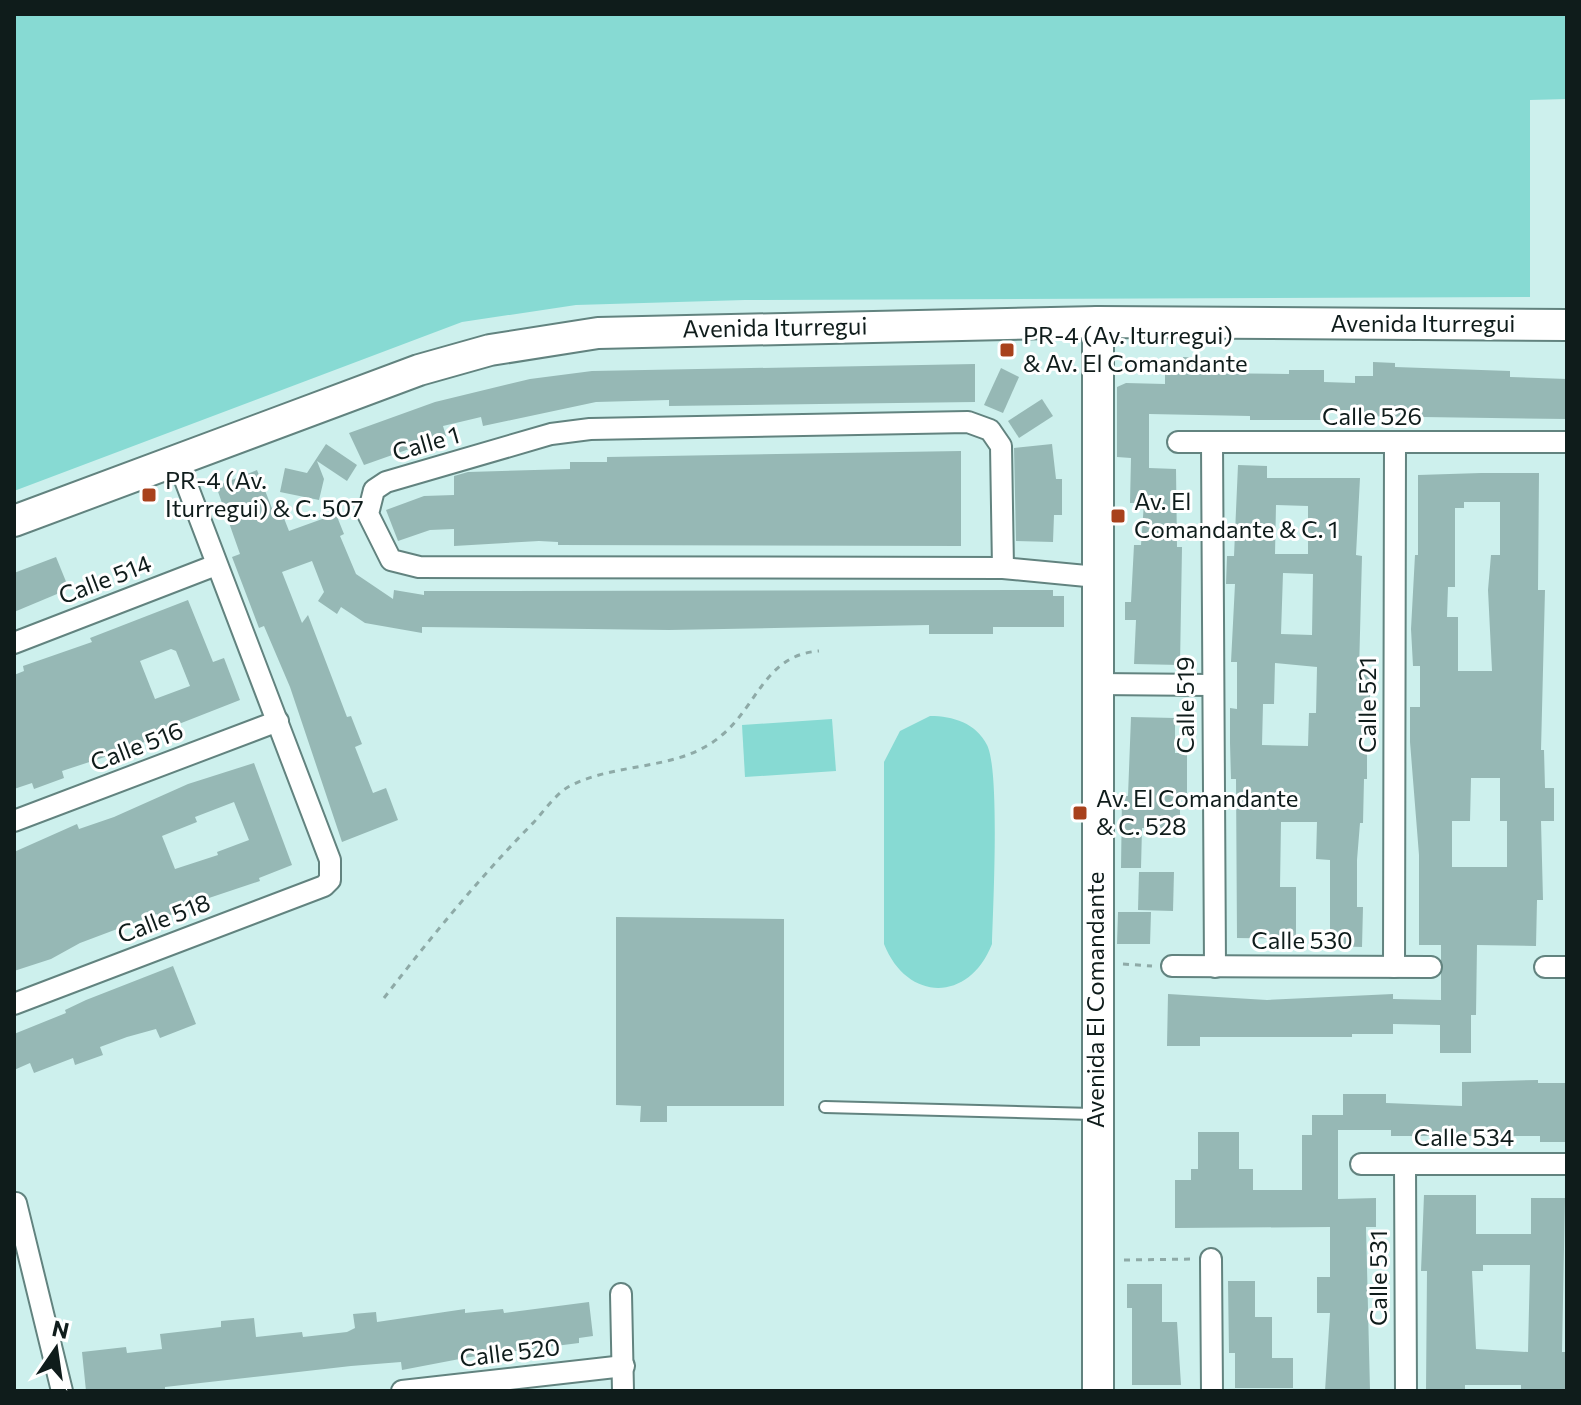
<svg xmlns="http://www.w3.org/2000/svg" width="1581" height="1405" font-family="Commissioner,sans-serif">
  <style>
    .green { fill: #87dad3 }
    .building { fill: #96b8b5; fill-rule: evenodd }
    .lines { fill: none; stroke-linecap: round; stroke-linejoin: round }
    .lane-casing { stroke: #62837f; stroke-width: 14 }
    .street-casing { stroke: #62837f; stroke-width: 24 }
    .secondary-casing { stroke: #62837f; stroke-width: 34 }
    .path { stroke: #8eaaa7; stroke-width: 3; stroke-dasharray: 6 6; stroke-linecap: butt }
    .lane { stroke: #fff; stroke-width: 10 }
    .street { stroke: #fff; stroke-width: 20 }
    .secondary { stroke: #fff; stroke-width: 30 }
    .poi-dot { fill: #a8411c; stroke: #fff; stroke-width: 3 }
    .labels { text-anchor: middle; stroke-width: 6; stroke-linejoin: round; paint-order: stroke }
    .street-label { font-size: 24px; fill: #0f1c1b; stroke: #fff }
    .poi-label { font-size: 24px; fill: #0f1c1b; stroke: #fff; text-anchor: start }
  </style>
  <rect width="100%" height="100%" fill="#cdf0ed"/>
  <g class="green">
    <polygon points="14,14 1567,14 1567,99 1530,100 1530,297 745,300 576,305 462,322 14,491"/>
    <path d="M930,716C953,716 976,723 987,745C1000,770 993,908 992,944C969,1003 907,1002 884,944V762L900,731Z"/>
    <polygon points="832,719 836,771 745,777 742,725"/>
  </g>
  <g class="building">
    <polygon points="1183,357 1201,358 1200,373 1289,374 1289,370 1324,370 1324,382 1355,383 1355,376 1373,376 1373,362 1395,363 1395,367 1510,371 1510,377 1567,379 1567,419 1354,416 1354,410 1324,410 1324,420 1250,420 1250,416 1149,414 1149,468 1176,469 1177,547 1182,547 1180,665 1134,664 1136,620 1125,620 1125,602 1131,602 1134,545 1141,545 1144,503 1130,503 1131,458 1117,457 1117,387 1126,383 1165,384 1165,370 1182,371"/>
    <polygon points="975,364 975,402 669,406 669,400 596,402 483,426 481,417 443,426 446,436 364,465 349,433 435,402 530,379 592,371"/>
    <polygon points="1001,368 1019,377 1003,413 984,405"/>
    <polygon points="1042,399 1053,416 1019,438 1008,421"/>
    <polygon points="326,444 357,465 347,481 317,461 324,479 319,500 280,492 285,468 307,473"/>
    <polygon points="1052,444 1056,479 1062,479 1062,515 1054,515 1053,542 1016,541 1014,448"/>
    <polygon points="961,451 961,546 558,545 558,542 539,541 454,546 454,529 430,530 398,541 386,510 424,496 454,495 454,476 468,472 570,469 570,462 607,462 607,457"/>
    <path d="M1238,465L1267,466V478H1360L1356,555L1362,556L1359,671H1370V701H1364L1363,748H1367V779H1364L1363,823H1360L1357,860V907H1363L1362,947L1330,946V860L1316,859L1317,822H1281L1280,887H1296V939L1237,938L1236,779H1231L1230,743V708L1237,709V662H1231L1235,584H1226L1227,556H1234ZM1276,505L1308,506V554H1275ZM1283,573L1313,574L1312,635L1281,634ZM1275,663L1317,667L1316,713H1309L1308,746L1262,745L1263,704H1274Z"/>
    <polygon points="257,470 275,516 278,503 289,531 336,514 344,534 340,536 356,574 393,599 394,590 424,595 424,591 453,591 1053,590 1053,596 1064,596 1064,627 993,627 993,634 929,634 929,625 669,630 422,627 422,633 365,623 341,607 337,614 318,601 324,592 312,561 282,572 302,623 308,615 347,717 351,716 362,744 355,747 373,793 386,788 398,820 342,842 290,687 264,626 259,628 232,557 240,554 216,486"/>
    <path d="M1481,473H1539L1538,590H1545L1541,750H1544L1545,788H1554V821H1541L1543,900H1537L1536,946L1477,945L1476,1015H1471V1053H1440V1025L1393,1024V1034H1352V1037H1200V1046H1167L1168,994L1267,1000L1393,994V999L1441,1000V945H1419V855L1410,742V707H1420V666H1413L1411,629L1415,555H1418V475ZM1464,502H1500V555H1491L1488,590L1492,671H1458V617H1447L1448,587H1455V508H1464ZM1471,778H1500V821H1507V867H1452V821H1470Z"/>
    <polygon points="56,557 69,589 14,612 14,573"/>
    <path d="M188,600L213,662L224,658L240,700L161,731L162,734L129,749L62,771L64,778L34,789L32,783L14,789V675L24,671L23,666L92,642L90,638ZM171,649L176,651L190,686L155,699L140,661Z"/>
    <polygon points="1131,717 1175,718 1175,753 1187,753 1187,793 1180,793 1180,828 1142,828 1141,868 1121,868 1122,796 1128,796"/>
    <path d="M254,763L292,865L259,878L260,881L191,904L192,907L159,919L157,914L80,943L51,959L14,971V852L77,824L79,829L114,817L188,784ZM234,802L249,840L217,852L218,855L175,869L162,836L197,822L195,817Z"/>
    <polygon points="1139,872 1174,872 1173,911 1138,910"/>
    <polygon points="1118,912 1151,912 1150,944 1117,944"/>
    <polygon points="616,917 784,919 784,1106 667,1106 667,1122 640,1122 641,1106 616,1105"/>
    <polygon points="173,966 196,1024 160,1038 156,1029 127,1037 100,1047 103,1055 75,1065 73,1058 34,1073 30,1063 14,1070 14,1034 66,1013 65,1010 86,1000"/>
    <polygon points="1538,1080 1538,1083 1567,1083 1567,1142 1540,1142 1540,1136 1391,1136 1391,1130 1338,1130 1338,1199 1376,1198 1376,1227 1366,1227 1370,1390 1325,1391 1330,1313 1317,1313 1317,1277 1330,1277 1330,1227 1175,1228 1175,1180 1191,1180 1191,1169 1198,1169 1198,1132 1239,1132 1239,1169 1253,1169 1253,1190 1302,1190 1302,1135 1312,1135 1312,1115 1343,1115 1343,1094 1386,1094 1386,1103 1462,1106 1462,1082"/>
    <path d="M1424,1195H1476V1234H1531V1198H1565L1562,1352H1566L1567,1385L1564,1391H1521V1385H1465V1391H1426L1427,1271H1421ZM1483,1265H1530L1528,1352L1476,1349L1472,1271H1483Z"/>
    <polygon points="1228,1281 1255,1281 1255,1317 1272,1317 1272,1358 1293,1358 1293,1388 1235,1388 1235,1353 1229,1353"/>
    <polygon points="1127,1284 1162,1284 1162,1322 1177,1322 1181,1385 1132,1385 1132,1308 1127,1308"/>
    <polygon points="589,1302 593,1336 579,1338 579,1343 470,1357 402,1370 401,1362 351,1366 165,1387 165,1391 86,1391 82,1352 126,1347 127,1353 162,1349 160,1334 221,1327 221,1321 254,1318 256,1337 302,1332 303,1337 347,1332 355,1328 353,1314 376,1312 377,1322 465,1309 465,1313 503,1309 504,1313"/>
  </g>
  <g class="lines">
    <g class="lane-casing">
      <polyline id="lane" points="825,1107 1093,1114"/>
    </g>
    <g class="street-casing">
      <g id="street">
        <polygon points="968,422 990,430 1001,446 1003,568 419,567 391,560 368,514 374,490 386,482 551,434 590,429"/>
        <polyline points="1178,442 1567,442"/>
        <polyline points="1212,443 1215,967"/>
        <polyline points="1003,568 1097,577"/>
        <polyline points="14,643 216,565"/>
        <polyline points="1096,684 1211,685"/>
        <polyline points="14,821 278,721"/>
        <polyline points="1172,966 1431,967"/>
        <polyline points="1394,967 1395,442"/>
        <polyline points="1545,967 1567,967"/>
        <polyline points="14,1004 324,886 330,880 330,860 177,459"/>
        <polyline points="1361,1164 1567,1164"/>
        <polyline points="1405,1164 1406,1391"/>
        <polyline points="16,1203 62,1391"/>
        <polyline points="1211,1259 1212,1391"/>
        <polyline points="621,1294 623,1391"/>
        <polyline points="402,1391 624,1366"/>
      </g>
    </g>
    <g class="secondary-casing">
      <g id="secondary">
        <polyline points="14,521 419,370 490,350 598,333 1098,322 1567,325"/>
        <polyline points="1098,1391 1098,322"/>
      </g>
    </g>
    <g class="path">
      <polyline points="1123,964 1152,966"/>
      <path d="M384,998C431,937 480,877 534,822C544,811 555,795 568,787C616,761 680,772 722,735C758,705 765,655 819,651"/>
      <polyline points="1124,1260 1193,1259"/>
    </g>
    <use href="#lane" class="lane"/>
    <use href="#street" class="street"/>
    <use href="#secondary" class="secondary"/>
  </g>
  <g class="poi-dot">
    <rect x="999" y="342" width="16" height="16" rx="4"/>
    <rect x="141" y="487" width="16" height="16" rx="4"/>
    <rect x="1110" y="508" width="16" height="16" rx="4"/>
    <rect x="1072" y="805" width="16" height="16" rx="4"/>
  </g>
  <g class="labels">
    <g class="street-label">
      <text x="1423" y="332">Avenida Iturregui</text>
      <text transform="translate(775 328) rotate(-1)" y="8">Avenida Iturregui</text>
      <text x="1372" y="425">Calle 526</text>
      <text transform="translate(426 444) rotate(-16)" y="8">Calle 1</text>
      <text transform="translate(105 580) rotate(-21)" y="8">Calle 514</text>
      <text transform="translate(1186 705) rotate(-90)" y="8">Calle 519</text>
      <text transform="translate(1368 705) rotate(-90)" y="8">Calle 521</text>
      <text transform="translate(137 747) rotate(-21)" y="8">Calle 516</text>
      <text transform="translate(164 919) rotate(-21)" y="8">Calle 518</text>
      <text x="1302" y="949">Calle 530</text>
      <text transform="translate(1096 1000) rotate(-90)" y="8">Avenida El Comandante</text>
      <text x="1464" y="1146">Calle 534</text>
      <text transform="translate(1379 1278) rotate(-90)" y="8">Calle 531</text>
      <text transform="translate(510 1353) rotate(-7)" y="8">Calle 520</text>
    </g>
    <g class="poi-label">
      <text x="1023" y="344">PR-4 (Av. Iturregui)<tspan x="1023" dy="28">&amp; Av. El Comandante</tspan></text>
      <text x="165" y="489">PR-4 (Av.<tspan x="165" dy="28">Iturregui) &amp; C. 507</tspan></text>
      <text x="1134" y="510">Av. El<tspan x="1134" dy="28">Comandante &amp; C. 1</tspan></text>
      <text x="1096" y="807">Av. El Comandante<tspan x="1096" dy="28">&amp; C. 528</tspan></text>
    </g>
  </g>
  <rect width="1581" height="1405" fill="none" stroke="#0f1c1b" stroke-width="32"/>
  <g transform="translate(56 1349) rotate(13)" stroke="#ffffff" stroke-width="6" paint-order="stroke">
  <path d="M0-6L14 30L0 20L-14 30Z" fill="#0f1c1b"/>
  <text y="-12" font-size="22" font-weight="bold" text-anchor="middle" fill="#0f1c1b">N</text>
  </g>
</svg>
